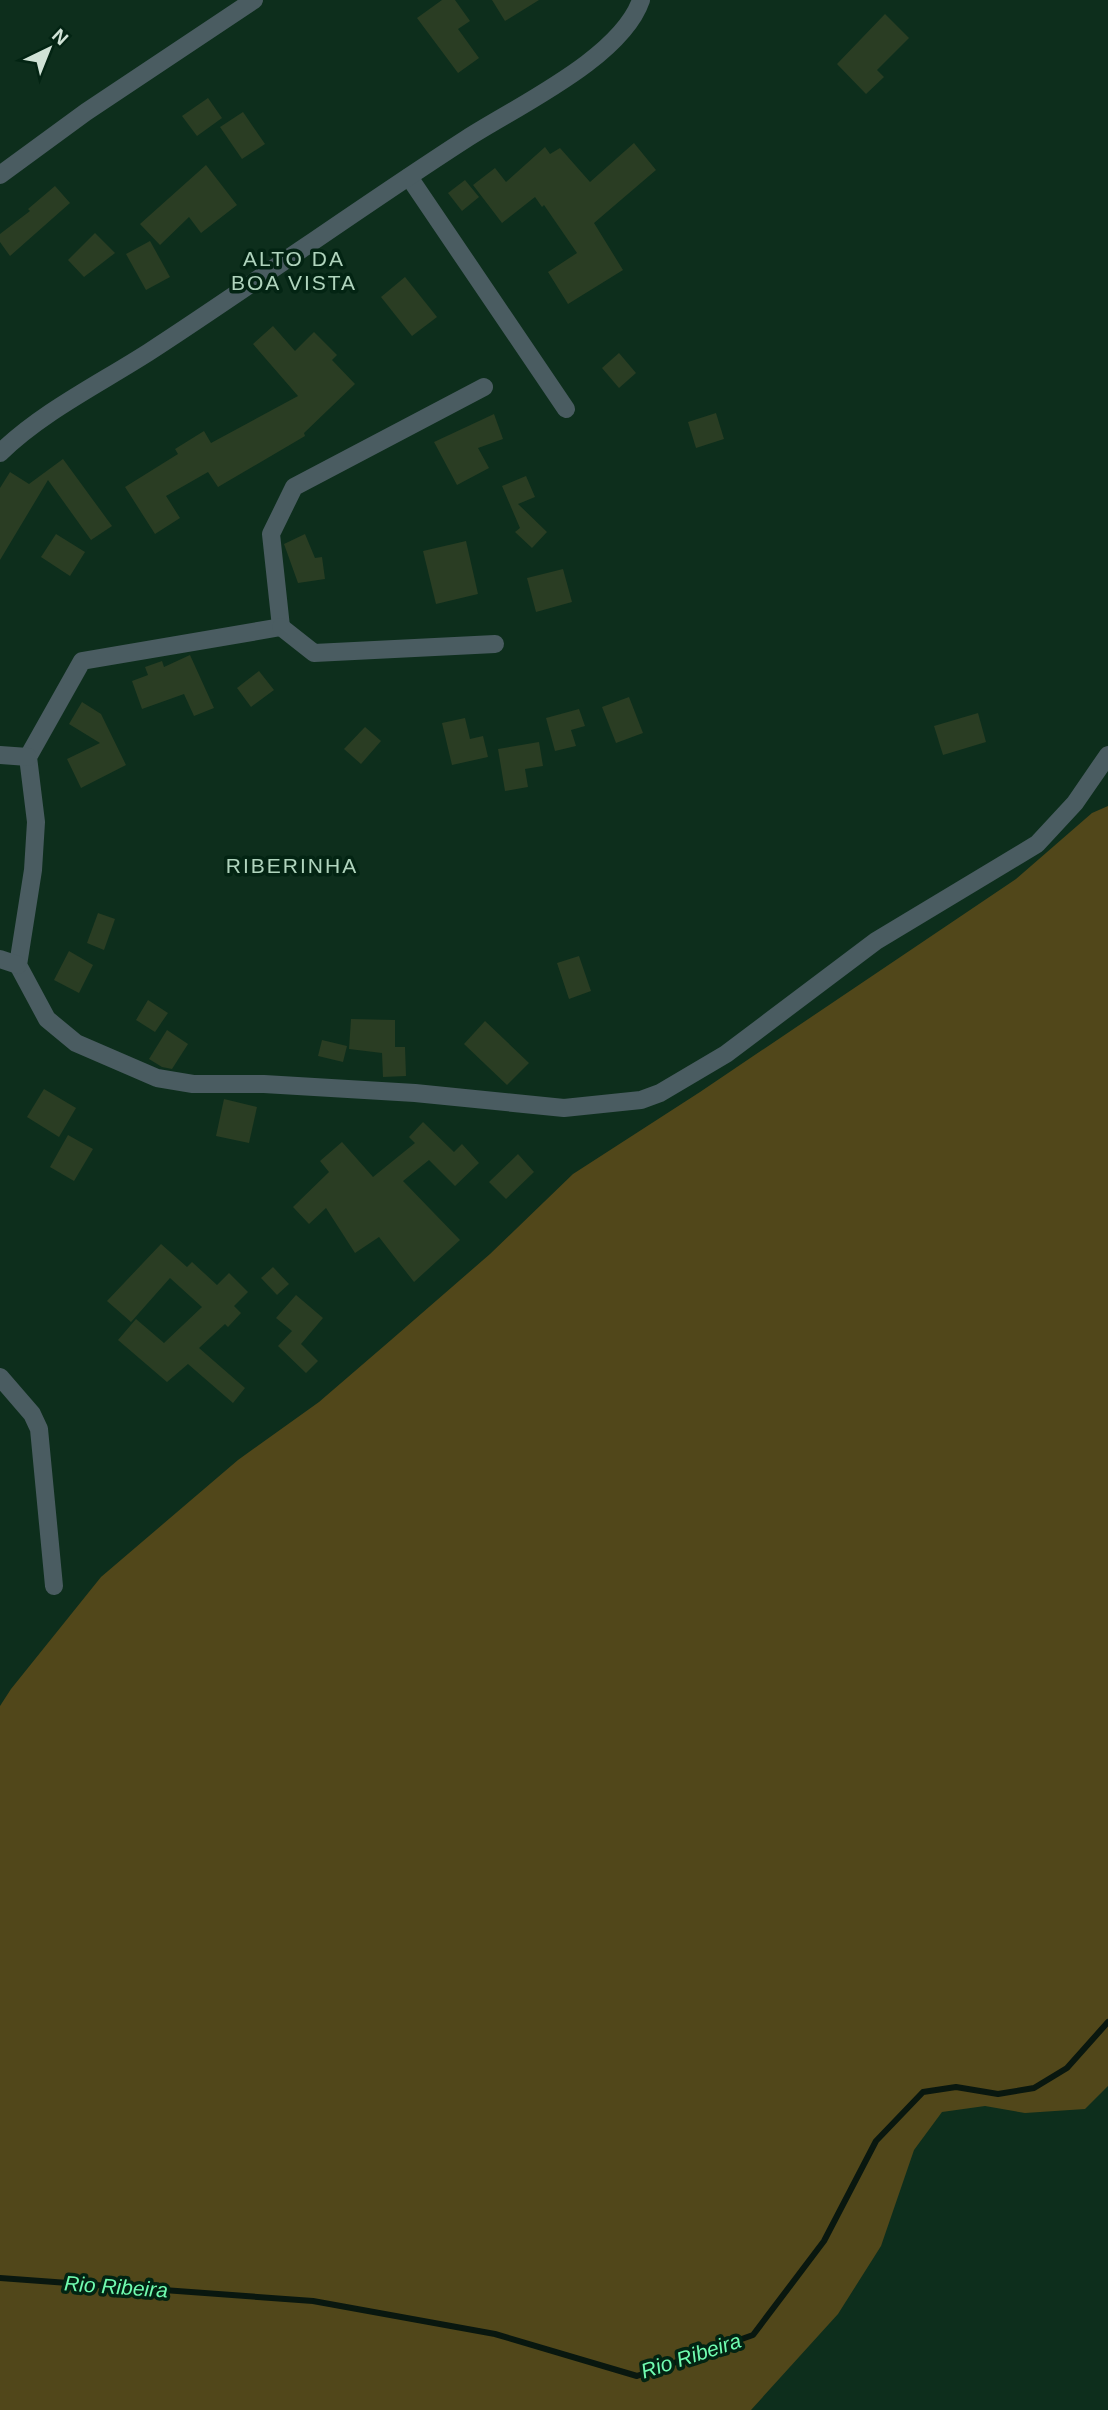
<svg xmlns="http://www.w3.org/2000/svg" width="1108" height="2410" font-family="Helvetica,sans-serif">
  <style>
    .green { fill: #51471a }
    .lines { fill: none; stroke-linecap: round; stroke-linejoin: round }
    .stream { stroke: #09170f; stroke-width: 6 }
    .building { fill: #2a3d23 }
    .street { stroke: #4a5c61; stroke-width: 18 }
    .labels { text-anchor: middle; stroke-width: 7; stroke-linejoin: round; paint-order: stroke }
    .neighbourhood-label { font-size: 21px; letter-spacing: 2px; fill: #b0d4bd; stroke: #032413 }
    .water-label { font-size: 21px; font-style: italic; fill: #70fcb0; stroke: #032413 }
  </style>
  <rect width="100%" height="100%" fill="#0d2e1c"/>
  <polygon class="green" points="1108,806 1108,2086 1085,2109 1025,2113 985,2106 942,2112 914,2150 881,2246 838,2314 751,2410 0,2410 0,1706 11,1689 101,1577 238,1460 319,1402 391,1340 490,1254 573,1174 700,1092 1016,879 1092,813"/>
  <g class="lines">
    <polyline class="stream" points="0,2278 313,2301 495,2334 637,2376 753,2335 824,2241 876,2141 923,2092 956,2087 998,2094 1034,2088 1067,2068 1108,2022"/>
  </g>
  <g class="building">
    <polygon points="442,0 455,0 470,21 458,29 479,58 458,73 417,18"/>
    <polygon points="492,0 539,0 505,21"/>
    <polygon points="885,14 909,38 877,70 884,77 866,94 837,64"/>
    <polygon points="208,98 222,118 197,136 182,116"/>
    <polygon points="243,112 265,144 242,159 220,127"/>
    <polygon points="634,143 656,170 594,223 623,270 568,304 548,272 577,253 544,205 542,207 535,197 502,223 473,185 495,168 506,182 545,147 550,154 560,148 590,182"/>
    <polygon points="206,165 237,205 201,233 189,217 160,245 140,224"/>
    <polygon points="465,180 479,197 462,211 448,193"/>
    <polygon points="55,186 70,203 10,256 0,242 0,234 30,211 28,209"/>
    <polygon points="95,233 115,253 84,277 68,260"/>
    <polygon points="150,241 170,277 146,290 126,254"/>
    <polygon points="405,277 437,317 412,336 381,297"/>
    <polygon points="273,326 295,351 314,332 337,355 332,360 355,384 304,433 305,436 218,487 208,472 166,496 180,518 155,534 125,487 178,454 175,449 204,431 211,443 298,396 253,344"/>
    <polygon points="619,353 636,373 619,388 602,368"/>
    <polygon points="716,413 724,439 696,448 688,422"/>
    <polygon points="494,414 503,439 478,448 489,468 457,485 434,442"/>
    <polygon points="63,459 112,526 91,540 48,480 0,560 0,488 10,472 29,484"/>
    <polygon points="526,476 535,497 518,504 547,532 532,548 515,532 520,528 502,486"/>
    <polygon points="56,534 85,552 70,576 41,557"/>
    <polygon points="305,534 315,558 322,557 325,579 298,583 284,544"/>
    <polygon points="466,541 478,594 436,604 423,551"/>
    <polygon points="563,569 572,602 536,612 527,578"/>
    <polygon points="190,655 214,708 194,716 184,694 142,709 132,681 148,675 145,667 162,661 164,667"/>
    <polygon points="259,671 274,690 251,707 237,688"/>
    <polygon points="629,697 643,733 616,743 602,707"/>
    <polygon points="82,702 101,714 126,765 81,788 67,759 100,743 69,724"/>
    <polygon points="579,709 585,726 571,730 576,746 555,751 546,718"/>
    <polygon points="978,713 986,742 943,755 934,726"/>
    <polygon points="465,718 470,739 483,736 488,757 452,765 442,723"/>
    <polygon points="365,727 381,741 361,764 344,749"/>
    <polygon points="539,742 543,766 525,769 528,787 505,791 498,749"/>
    <polygon points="98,913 115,919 104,950 87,943"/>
    <polygon points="69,951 93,965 79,993 54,980"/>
    <polygon points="579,956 591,991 569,999 557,963"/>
    <polygon points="148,1000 168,1013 155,1032 136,1020"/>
    <polygon points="351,1019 395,1020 395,1047 405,1047 406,1076 383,1077 382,1053 349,1049"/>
    <polygon points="485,1021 529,1063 507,1085 464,1044"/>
    <polygon points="167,1030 188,1044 172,1069 162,1067 149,1059"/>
    <polygon points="322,1040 347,1046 343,1062 318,1056"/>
    <polygon points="44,1089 76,1108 59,1137 27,1117"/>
    <polygon points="224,1099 257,1107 249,1143 216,1136"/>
    <polygon points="423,1122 454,1152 462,1144 479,1163 455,1186 429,1160 403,1181 460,1240 414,1282 379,1237 355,1253 326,1208 309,1224 293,1207 329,1172 320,1161 342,1142 373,1177 415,1143 409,1137"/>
    <polygon points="68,1135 93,1149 74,1181 50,1167"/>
    <polygon points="518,1154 534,1172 506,1199 489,1182"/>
    <polygon points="161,1244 187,1267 192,1262 217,1285 229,1273 248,1292 234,1306 241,1313 228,1327 225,1324 199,1348 245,1388 233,1403 188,1364 167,1382 118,1340 136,1319 164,1343 202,1307 170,1278 131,1322 107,1301"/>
    <polygon points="273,1267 289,1284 277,1295 261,1278"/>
    <polygon points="296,1295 323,1318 301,1344 318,1361 306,1373 278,1346 292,1331 276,1318"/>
  </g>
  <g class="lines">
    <g class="street">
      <polyline points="0,175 86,112 254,0"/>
      <polyline points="409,177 566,409"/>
      <polyline points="484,387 294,487 271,534 281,627 82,661 28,757 36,822 33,870 18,965 47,1019 76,1043 157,1078 193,1084 264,1084 415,1093 564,1108 641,1100 660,1093 726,1054 876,941 1037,844 1075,803 1108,755"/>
      <path d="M0,453C42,412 99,384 149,352C255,283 359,208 466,139C517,106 621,58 641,0"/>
      <polyline points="281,627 314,653 495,644"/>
      <polyline points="0,755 28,757"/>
      <polyline points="0,959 18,965"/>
      <polyline points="0,1377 32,1414 39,1429 54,1586"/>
    </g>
  </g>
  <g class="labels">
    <g class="neighbourhood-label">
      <text x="294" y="266">ALTO DA<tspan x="294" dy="24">BOA VISTA</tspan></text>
      <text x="292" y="873">RIBERINHA</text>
    </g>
    <g class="water-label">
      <text transform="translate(116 2287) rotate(4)" y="7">Rio Ribeira</text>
      <text transform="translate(691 2356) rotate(-18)" y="7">Rio Ribeira</text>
    </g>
  </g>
  <g transform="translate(49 49) rotate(43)" stroke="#032413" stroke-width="5" paint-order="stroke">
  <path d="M0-5L12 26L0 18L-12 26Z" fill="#d0e2d6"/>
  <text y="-10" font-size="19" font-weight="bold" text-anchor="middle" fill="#d0e2d6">N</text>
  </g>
</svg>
